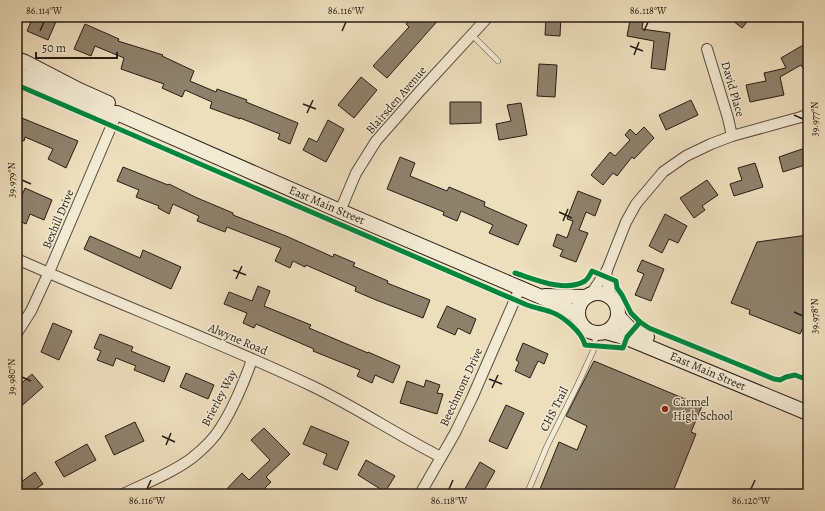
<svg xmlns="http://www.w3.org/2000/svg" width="825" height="511" font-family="Alegreya,serif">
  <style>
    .building { fill: #8e816b; stroke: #271c14 }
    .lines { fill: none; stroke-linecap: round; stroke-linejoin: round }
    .service-casing { stroke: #584c3e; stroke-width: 6 }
    .minor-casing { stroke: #584c3e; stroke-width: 12 }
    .secondary-casing { stroke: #271c14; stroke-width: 16 }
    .service { stroke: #f3ead3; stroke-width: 5 }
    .minor { stroke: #f3ead3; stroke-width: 10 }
    .secondary { stroke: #f3ead3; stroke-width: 14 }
    .cycleway-casing { stroke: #f3ead3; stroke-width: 8 }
    .cycleway { stroke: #00873e; stroke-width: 5 }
    .ticks { fill: none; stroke: #271c14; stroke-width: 1.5 }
    .poi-dot { fill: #8f2418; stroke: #f3ead3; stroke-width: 1.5 }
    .labels { text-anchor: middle; stroke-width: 3; stroke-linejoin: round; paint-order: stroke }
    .street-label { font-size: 12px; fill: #271c14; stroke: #f3ead3 }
    .poi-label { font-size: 12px; fill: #271c14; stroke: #f3ead3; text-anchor: start }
    .neatline { fill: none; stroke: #271c14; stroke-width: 1.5 }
    .ticks-label { font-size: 10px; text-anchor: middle; fill: #271c14 }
  </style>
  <rect width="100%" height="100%" fill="#eddebc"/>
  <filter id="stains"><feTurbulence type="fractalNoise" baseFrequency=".005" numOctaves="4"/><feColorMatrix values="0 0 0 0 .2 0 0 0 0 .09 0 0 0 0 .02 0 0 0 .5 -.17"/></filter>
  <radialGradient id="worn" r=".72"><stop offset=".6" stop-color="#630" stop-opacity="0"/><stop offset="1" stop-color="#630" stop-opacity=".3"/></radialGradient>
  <g class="building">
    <polygon points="33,17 58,17 48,40 27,31"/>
    <polygon points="412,17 441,17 387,78 373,66 409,27 406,24"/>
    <polygon points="546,17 561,17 560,36 545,35"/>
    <polygon points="728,17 751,17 742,28"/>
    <polygon points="630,20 643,22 642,29 670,33 665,70 651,68 654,41 627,36"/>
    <polygon points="85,24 119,39 118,41 163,55 162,56 194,71 190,81 216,92 217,89 247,100 246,102 298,123 290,144 278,139 280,134 240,118 240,119 210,108 212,102 185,90 182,97 162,88 164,84 121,69 124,58 95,46 91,56 74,49"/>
    <polygon points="805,44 808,50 808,77 801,65 780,77 784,95 750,102 746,85 766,81 764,73 786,68 781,58"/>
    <polygon points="539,64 557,65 555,97 537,96"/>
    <polygon points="361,77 377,90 354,118 338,105"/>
    <polygon points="691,100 698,115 666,130 659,115"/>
    <polygon points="450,102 481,102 481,123 450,124"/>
    <polygon points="521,103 527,135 499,140 496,124 511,121 507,105"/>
    <polygon points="17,116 78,141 66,168 48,159 53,149 25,137 24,141 17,138"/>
    <polygon points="328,120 344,129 326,162 303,150 309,138 317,142"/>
    <polygon points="644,127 654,138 634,159 632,157 617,176 613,173 603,185 591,175 610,152 615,156 630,140 625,135 630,129 636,135"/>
    <polygon points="805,148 808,157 808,164 783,172 779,157"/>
    <polygon points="400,157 415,163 410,176 447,191 449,187 485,202 484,206 527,225 518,245 489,233 493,225 461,211 457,221 443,215 444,212 387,189"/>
    <polygon points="755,163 763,187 734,196 730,184 742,180 738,168"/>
    <polygon points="123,167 168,185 169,184 195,197 233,213 233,215 286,236 333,257 334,254 355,263 353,266 388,281 387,283 430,300 423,318 376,300 355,291 356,287 306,265 305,267 293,261 290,268 275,261 281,248 227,227 225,232 197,221 199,216 173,204 169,214 158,208 159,206 136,197 139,190 117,181"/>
    <polygon points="707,180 718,195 702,206 705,210 694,218 680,198"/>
    <polygon points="25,188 52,200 44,220 30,214 26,224 17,220 17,208"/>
    <polygon points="578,191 601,200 595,216 586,212 579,230 588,233 576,262 560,256 563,250 553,246 557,234 567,238 573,221 567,219"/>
    <polygon points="665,214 687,226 678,243 669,239 662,253 649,246"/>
    <polygon points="808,235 808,317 800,334 749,314 750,310 731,303 757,242"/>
    <polygon points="90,236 140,258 143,250 181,267 171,289 84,249"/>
    <polygon points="642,260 664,269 651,301 635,295 644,274 637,271"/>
    <polygon points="258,286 270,291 264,306 311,325 309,328 368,353 368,352 400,366 393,383 375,375 372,383 357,376 360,370 313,351 314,349 256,324 254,328 243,323 247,313 224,304 229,292 252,301"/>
    <polygon points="447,306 476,319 470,334 458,328 455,335 437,327"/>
    <polygon points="53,323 72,331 59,360 41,352"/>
    <polygon points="100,334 133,347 131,351 170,367 164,382 134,370 136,366 116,358 113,366 97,360 101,351 94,348"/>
    <polygon points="523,343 548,354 544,364 538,361 530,378 515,371 519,362 516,360"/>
    <polygon points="594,361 702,406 691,432 696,434 672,494 538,494 559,442 577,450 587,426 566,416"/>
    <polygon points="186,373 214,385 208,399 180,387"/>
    <polygon points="32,374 43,387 17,410 17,387"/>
    <polygon points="426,380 440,385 437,393 443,394 437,414 400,403 407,381 424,387"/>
    <polygon points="506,405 524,413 507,449 489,441"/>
    <polygon points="135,422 144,441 114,455 105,436"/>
    <polygon points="311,426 349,442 337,470 323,464 327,454 303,444"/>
    <polygon points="264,428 290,454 266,477 271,482 259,494 222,494 242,473 249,480 270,460 251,440"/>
    <polygon points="87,444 96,460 64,477 55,462"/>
    <polygon points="366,460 395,476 385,492 358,475"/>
    <polygon points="480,462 495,471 482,494 462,494"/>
    <polygon points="35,472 43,484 29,494 17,494 17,485"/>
  </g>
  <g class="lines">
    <g class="service-casing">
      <g id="service">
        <polyline points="472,35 498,61"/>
        <polyline points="527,494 547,446 578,384 594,349 596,333"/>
      </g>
    </g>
    <g class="minor-casing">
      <g id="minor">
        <polyline points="707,49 728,118 732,136"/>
        <polyline points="340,211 356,173 376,141 420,91 488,17"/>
        <path d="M17,259C115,303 215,340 312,386C356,407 397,435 441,457"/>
        <polyline points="607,270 606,277 611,298"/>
        <polyline points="591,294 607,270 626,222 636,204 663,172 686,156 711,144 732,136 801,117 808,114"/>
        <polyline points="17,333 31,311 49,272 117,113"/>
        <path d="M123,494C146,483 172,473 192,458C202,450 214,439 221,427C234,407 244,382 252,360"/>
        <polyline points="420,494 455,433 472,398 520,288"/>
      </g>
    </g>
    <g class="secondary-casing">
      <g id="secondary">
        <polyline points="17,59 25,62 79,90 108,103"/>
        <polyline points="17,74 106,113 117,113 340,211 560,305 577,315"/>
        <circle cx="598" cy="313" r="20"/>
        <polyline points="545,296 585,297"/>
        <polyline points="618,316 632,331 647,337"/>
        <polyline points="606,332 627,338 808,413"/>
      </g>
    </g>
    <use href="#service" class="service"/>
    <use href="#minor" class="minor"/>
    <use href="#secondary" class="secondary"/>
    <g class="cycleway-casing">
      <g id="cycleway">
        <path d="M17,85L527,305C535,308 543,309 551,312C563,316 582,332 585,345L623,348L627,337L640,322"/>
        <path d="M515,273C534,279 565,293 585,281C588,279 590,275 592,271L616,281L617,288L622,295L631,313L640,322L649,328L774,379L780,380L786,377L795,375L808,380"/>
      </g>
    </g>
    <use href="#cycleway" class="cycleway"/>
  </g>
  <path class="ticks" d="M40,31L44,22M342,31L346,22M644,31L648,22M630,46L643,51M634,55L639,42M303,104L316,109M307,113L313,100M794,115L803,119M22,180L31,184M559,212L572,218M563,221L568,209M233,270L246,275M236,279L242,266M794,312L803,316M22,377L31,381M489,379L502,384M492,388L498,375M162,436L175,442M166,445L171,433M147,489L151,480M449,489L453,480M751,489L755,480"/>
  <circle class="poi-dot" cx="665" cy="409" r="4"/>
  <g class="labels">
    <g class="street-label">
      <text transform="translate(733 89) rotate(74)" y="4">David Place</text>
      <text transform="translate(396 100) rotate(-49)" y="4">Blairsden Avenue</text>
      <text transform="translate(327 205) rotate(23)" y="4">East Main Street</text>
      <text transform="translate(58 219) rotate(-67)" y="4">Bexhill Drive</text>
      <text transform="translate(238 339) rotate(23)" y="4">Alwyne Road</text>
      <text transform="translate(708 371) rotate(23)" y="4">East Main Street</text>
      <text transform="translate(461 387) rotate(-65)" y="4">Beechmont Drive</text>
      <text transform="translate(219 398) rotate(-62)" y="4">Brierley Way</text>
      <text transform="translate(554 409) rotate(-63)" y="4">CHS Trail</text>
    </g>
    <g class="poi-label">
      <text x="673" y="406">Carmel<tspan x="673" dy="14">High School</tspan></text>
    </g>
  </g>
  <rect width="825" height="511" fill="none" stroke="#eddebc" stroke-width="44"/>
  <path d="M36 52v6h81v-6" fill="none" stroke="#271c14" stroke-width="2"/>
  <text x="42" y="52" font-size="12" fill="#271c14" stroke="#f3ead3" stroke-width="3" paint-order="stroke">50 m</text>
  <rect x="22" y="22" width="781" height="467" class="neatline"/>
  <g class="ticks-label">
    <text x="44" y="14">86.114°W</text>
    <text x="346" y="14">86.116°W</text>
    <text x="648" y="14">86.118°W</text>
    <text transform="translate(814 119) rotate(-90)" y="4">39.977°N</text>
    <text transform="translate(11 180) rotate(-90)" y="4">39.979°N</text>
    <text transform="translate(814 316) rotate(-90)" y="4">39.978°N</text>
    <text transform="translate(11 377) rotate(-90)" y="4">39.980°N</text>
    <text x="147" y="504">86.116°W</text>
    <text x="449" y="504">86.118°W</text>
    <text x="751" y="504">86.120°W</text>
  </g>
  <rect width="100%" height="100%" filter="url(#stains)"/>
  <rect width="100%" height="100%" fill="url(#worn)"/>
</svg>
